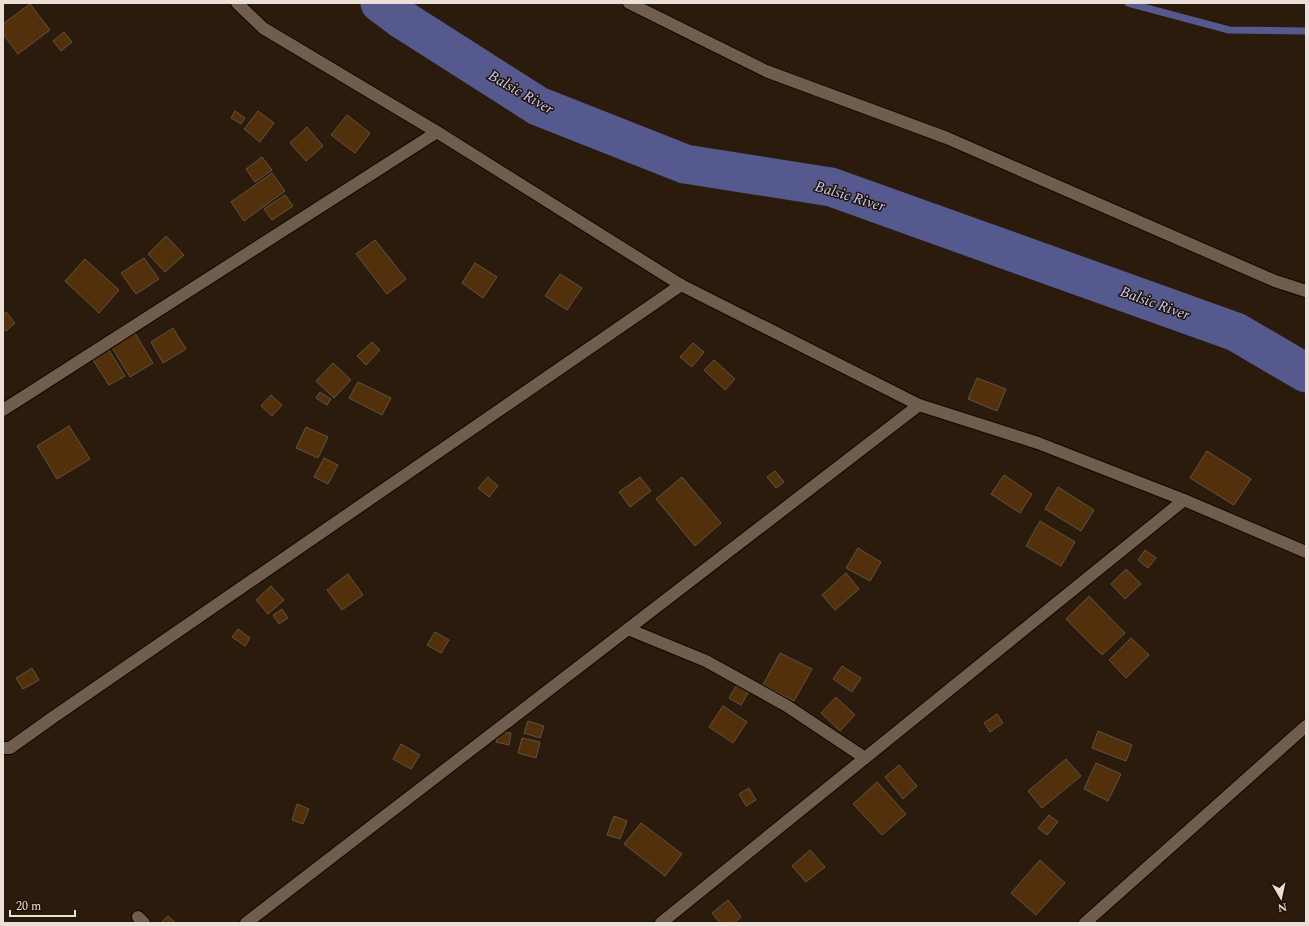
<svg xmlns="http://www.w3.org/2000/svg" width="1309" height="926" font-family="Spectral,serif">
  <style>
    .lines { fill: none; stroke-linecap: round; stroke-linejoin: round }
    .stream { stroke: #56598e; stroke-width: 7 }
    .river { stroke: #56598e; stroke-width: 39 }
    .building { fill: #51300b; stroke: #635242 }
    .street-casing { stroke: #120600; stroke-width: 14 }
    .street { stroke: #6f5d4d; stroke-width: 12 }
    .labels { text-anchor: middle; stroke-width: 3; stroke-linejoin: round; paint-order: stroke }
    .water-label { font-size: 15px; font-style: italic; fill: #c8ccfe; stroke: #201205 }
  </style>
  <rect width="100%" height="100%" fill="#2a1b0d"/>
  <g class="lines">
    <polyline class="stream" points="1128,3 1229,30 1306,31"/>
    <polyline class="river" points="380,3 400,18 538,106 685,164 831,187 1236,332 1306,373"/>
  </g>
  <g class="building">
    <polygon points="30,4 50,30 18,54 3,34 3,24"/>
    <polygon points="64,32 72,42 61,51 53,41"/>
    <polygon points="235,111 245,118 241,124 231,118"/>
    <polygon points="258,111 274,123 260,142 244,129"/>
    <polygon points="347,115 370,133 355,153 331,135"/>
    <polygon points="307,127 323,146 306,161 290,143"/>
    <polygon points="262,157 272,170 255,182 246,169"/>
    <polygon points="272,173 285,191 244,221 231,202"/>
    <polygon points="285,195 293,206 272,220 264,209"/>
    <polygon points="166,236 184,255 165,272 148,254"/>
    <polygon points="375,240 406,279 387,294 356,254"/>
    <polygon points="144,258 159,279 136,294 121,273"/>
    <polygon points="85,259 119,290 99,313 65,281"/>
    <polygon points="475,263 497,277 483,298 462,283"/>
    <polygon points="560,274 582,288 567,310 545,296"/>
    <polygon points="6,312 15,323 6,331 3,328 3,315"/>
    <polygon points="173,328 186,349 163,363 151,342"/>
    <polygon points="133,330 153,363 130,377 110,344"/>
    <polygon points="372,342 380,350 366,365 357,356"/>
    <polygon points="693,343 704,352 692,367 680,357"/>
    <polygon points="109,350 125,376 109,385 93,360"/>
    <polygon points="714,360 735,379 725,390 704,370"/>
    <polygon points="333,363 351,380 334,398 316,381"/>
    <polygon points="977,378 1006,389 997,411 968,399"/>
    <polygon points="358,382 391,398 382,415 349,398"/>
    <polygon points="320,392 331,399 327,405 316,398"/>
    <polygon points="271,395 282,405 272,416 261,406"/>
    <polygon points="69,426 90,459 57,479 37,446"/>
    <polygon points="306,427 328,437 318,458 296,448"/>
    <polygon points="1207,451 1251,479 1234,505 1190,478"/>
    <polygon points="324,458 338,465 328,484 314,477"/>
    <polygon points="775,471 784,482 776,488 767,477"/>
    <polygon points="1004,475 1032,494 1020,513 991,494"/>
    <polygon points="488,477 498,486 489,497 478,488"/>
    <polygon points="640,477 651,491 630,507 619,492"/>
    <polygon points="682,477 721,523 695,546 656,499"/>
    <polygon points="1058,487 1094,510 1081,531 1045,509"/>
    <polygon points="1040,521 1075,542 1061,566 1026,546"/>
    <polygon points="858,548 881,562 870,581 846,568"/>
    <polygon points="1145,550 1156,558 1148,568 1138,560"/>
    <polygon points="1126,569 1141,584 1125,599 1111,584"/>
    <polygon points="846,573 859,589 835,610 822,595"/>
    <polygon points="348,574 363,595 342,610 327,590"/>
    <polygon points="271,586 284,600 268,614 256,600"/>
    <polygon points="1089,596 1125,633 1102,655 1066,619"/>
    <polygon points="282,609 288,618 279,624 273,615"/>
    <polygon points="238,629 250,638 245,646 232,637"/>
    <polygon points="435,632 449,640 441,653 427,645"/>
    <polygon points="1131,638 1149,655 1126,678 1109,660"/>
    <polygon points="780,653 812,669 794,701 763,685"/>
    <polygon points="842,666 861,678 852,692 833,679"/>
    <polygon points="32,668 39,680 23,689 16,678"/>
    <polygon points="738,683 750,690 741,705 729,698"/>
    <polygon points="836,697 855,715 840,731 821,713"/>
    <polygon points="723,706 747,722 733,743 709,727"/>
    <polygon points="997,714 1003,723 990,732 984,723"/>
    <polygon points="528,721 544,726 540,738 524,733"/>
    <polygon points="498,731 511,733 509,745 496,742"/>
    <polygon points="1098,731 1132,745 1126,761 1092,748"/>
    <polygon points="522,738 540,742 536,758 518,753"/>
    <polygon points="401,744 420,755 411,769 393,759"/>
    <polygon points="1066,759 1081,776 1042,808 1028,791"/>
    <polygon points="1096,763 1121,774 1108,801 1084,789"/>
    <polygon points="899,765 917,786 903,799 885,777"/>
    <polygon points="877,782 906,814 882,835 853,804"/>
    <polygon points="749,788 756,800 746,806 739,794"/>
    <polygon points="297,804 309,809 303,824 292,820"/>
    <polygon points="1049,815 1058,822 1047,835 1038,828"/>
    <polygon points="614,816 627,821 620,839 607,835"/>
    <polygon points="641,823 682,854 665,876 624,844"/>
    <polygon points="810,850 825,867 806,882 792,866"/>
    <polygon points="1040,860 1065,883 1036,915 1011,893"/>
    <polygon points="728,900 741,917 734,923 720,923 712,913"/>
    <polygon points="168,916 176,923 161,923"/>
  </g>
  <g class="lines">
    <g class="street-casing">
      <g id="street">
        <polyline points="237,3 263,28 437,132 681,285 919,405 1038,443 1184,500 1306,552"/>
        <polyline points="629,3 766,71 947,138 1275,281 1306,291"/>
        <polyline points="3,410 437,132"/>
        <polyline points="628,629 706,661 787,706 865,758"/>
        <polyline points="3,748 10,748 52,718 681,285"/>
        <polyline points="138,917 144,923"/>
        <polyline points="246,923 919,405"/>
        <polyline points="661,923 1184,500"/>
        <polyline points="1085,923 1306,726"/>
      </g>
    </g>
    <use href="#street" class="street"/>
  </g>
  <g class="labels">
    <g class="water-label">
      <text transform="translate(521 92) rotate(30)" y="5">Balsic River</text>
      <text transform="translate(850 196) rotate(17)" y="5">Balsic River</text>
      <text transform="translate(1155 303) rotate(20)" y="5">Balsic River</text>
    </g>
  </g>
  <rect width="1309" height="926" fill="none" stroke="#ebe0d7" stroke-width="8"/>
  <g transform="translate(1281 898) rotate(171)" stroke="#201205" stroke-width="3" paint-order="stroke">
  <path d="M0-3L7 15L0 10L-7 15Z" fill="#ebe0d7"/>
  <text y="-6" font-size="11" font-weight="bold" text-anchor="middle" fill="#ebe0d7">N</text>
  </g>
  <path d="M10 910v6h65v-6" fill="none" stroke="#ebe0d7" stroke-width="2"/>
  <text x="16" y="910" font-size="12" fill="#ebe0d7" stroke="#201205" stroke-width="3" paint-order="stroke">20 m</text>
</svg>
